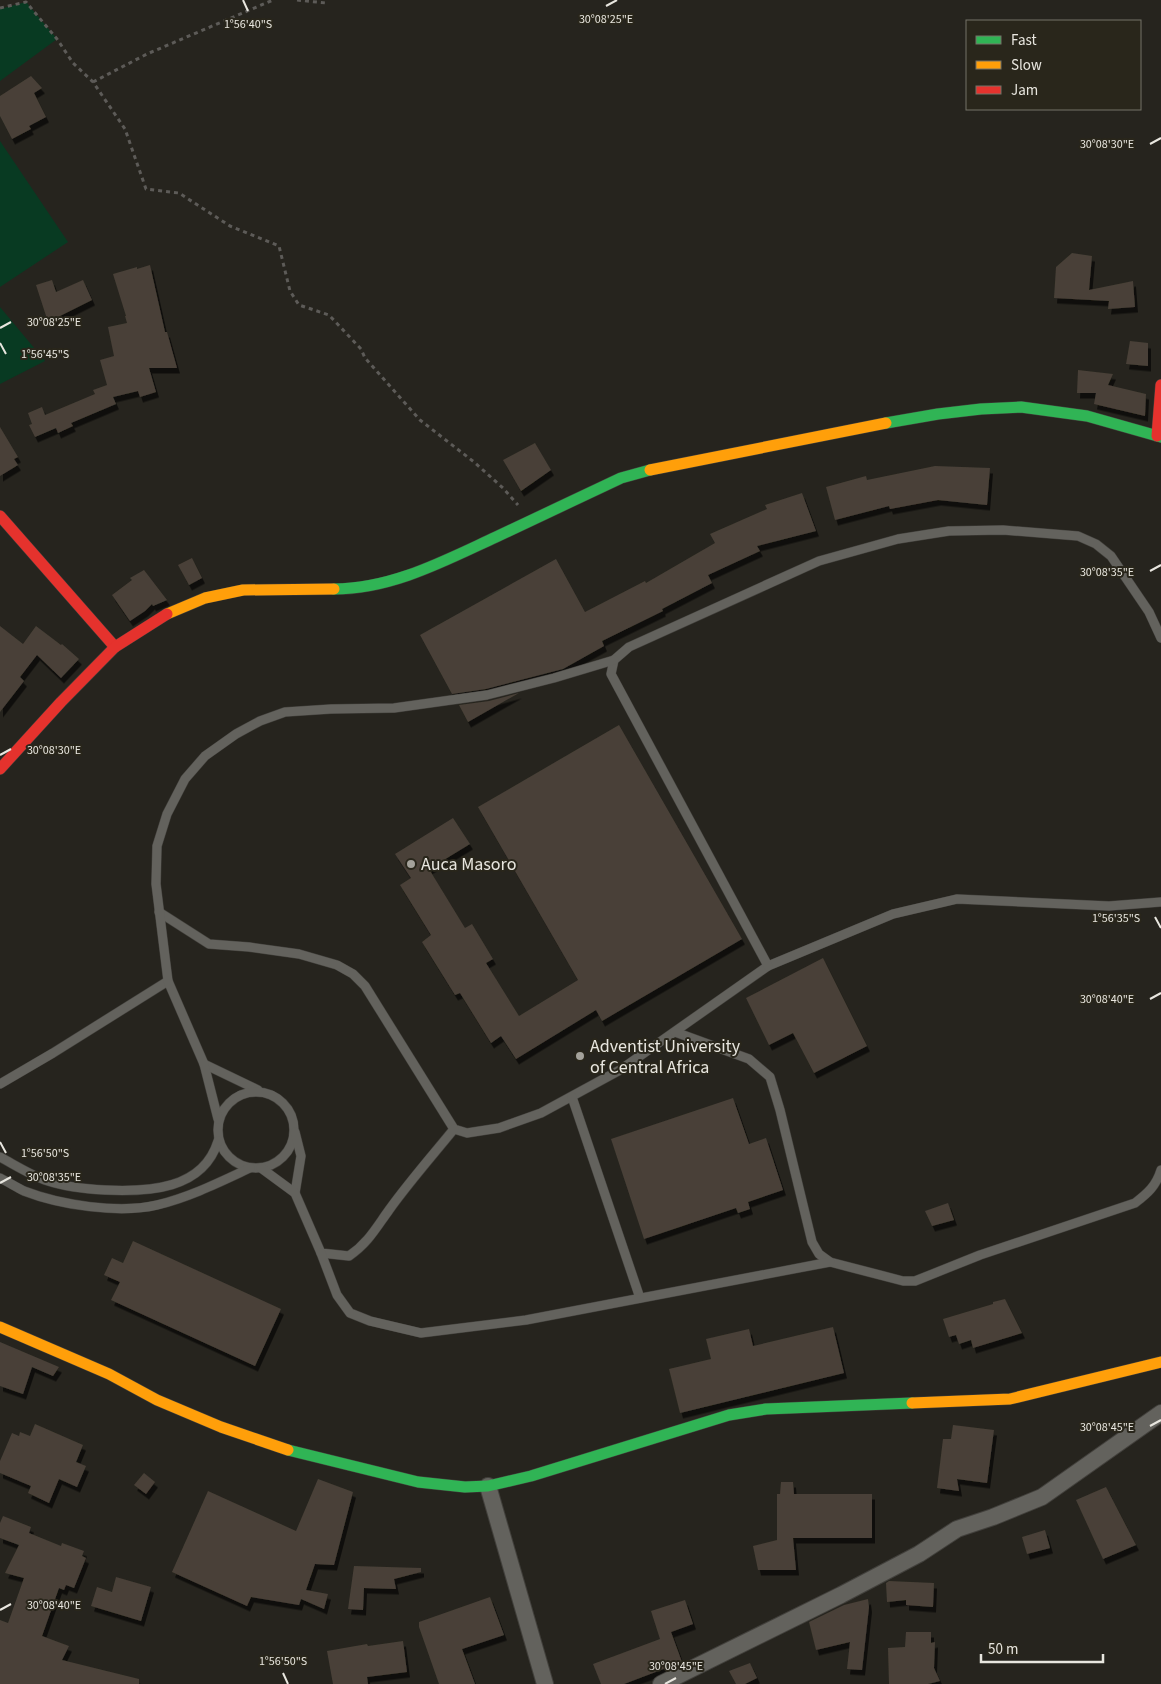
<svg xmlns="http://www.w3.org/2000/svg" width="1161" height="1684" font-family="'Source Sans 3',sans-serif">
  <style>
    .green { fill: #083a22 }
    .building { fill: #484037; filter: url(#shadow) }
    .lines { fill: none; stroke-linecap: round; stroke-linejoin: round }
    .lane-casing { stroke: #42403c; stroke-width: 10 }
    .street-casing { stroke: #42403c; stroke-width: 18 }
    .fast-casing { stroke: #42403c; stroke-width: 12 }
    .slow-casing { stroke: #42403c; stroke-width: 12 }
    .jam-casing { stroke: #42403c; stroke-width: 12 }
    .path { stroke: #5d5b58; stroke-width: 3; stroke-dasharray: 4 4; stroke-linecap: butt }
    .lane { stroke: #63625d; stroke-width: 9 }
    .street { stroke: #63625d; stroke-width: 16 }
    .fast { stroke: #30b455; stroke-width: 11 }
    .slow { stroke: #ff9f0a; stroke-width: 11 }
    .jam { stroke: #e5322d; stroke-width: 11 }
    .ticks { fill: none; stroke: #e8e6df; stroke-width: 2 }
    .poi-dot { fill: #a4a29b; stroke: #29261b; stroke-width: 2 }
    .labels { text-anchor: middle; stroke-width: 4; stroke-linejoin: round; paint-order: stroke }
    .poi-label { font-size: 18px; fill: #e8e6df; stroke: #29261b; text-anchor: start }
    .ticks-label { font-size: 12px; text-anchor: middle; fill: #e8e6df; stroke: #29261b; stroke-width: 4; stroke-linejoin: round; paint-order: stroke }
  </style>
  <defs>
    <filter id="shadow"><feDropShadow dx="3" dy="5.5" stdDeviation="0" flood-color="#0009"/></filter>
  </defs>
  <rect width="100%" height="100%" fill="#26241e"/>
  <g class="green">
    <polygon points="26,2 57,39 0,81 0,9"/>
    <polygon points="0,141 68,242 0,287"/>
    <polygon points="0,307 45,361 0,384"/>
  </g>
  <g class="building">
    <polygon points="31,76 42,88 34,93 46,117 29,126 31,129 12,139 0,116 0,96"/>
    <polygon points="1072,253 1092,256 1089,290 1133,281 1135,307 1108,309 1109,301 1054,298 1056,267"/>
    <polygon points="150,265 165,332 167,332 177,368 149,368 156,392 140,397 138,391 113,397 116,404 71,423 73,426 58,433 56,428 35,437 29,425 32,424 28,413 42,407 45,415 95,394 93,390 107,385 100,360 114,356 108,327 127,323 125,316 126,316 113,274 137,267 137,269"/>
    <polygon points="52,280 56,292 83,280 92,300 48,322 36,285"/>
    <polygon points="1130,341 1148,343 1148,366 1126,364"/>
    <polygon points="1078,370 1113,374 1108,385 1146,394 1145,416 1094,404 1096,393 1077,393"/>
    <polygon points="0,427 18,457 14,459 18,465 0,476"/>
    <polygon points="535,443 551,470 521,491 503,460"/>
    <polygon points="935,466 990,468 987,505 938,500 890,509 889,506 835,520 826,487 866,476 867,480"/>
    <polygon points="802,493 816,531 757,546 760,551 708,575 712,583 662,609 663,611 602,641 604,646 563,669 486,689 452,694 420,635 556,559 585,612 645,581 646,583 715,543 710,534 767,509 765,505"/>
    <polygon points="192,558 202,578 189,585 178,565"/>
    <polygon points="144,570 167,600 153,606 152,604 145,611 130,621 112,595 132,580 130,578"/>
    <polygon points="0,626 23,644 36,626 61,645 62,644 79,659 61,678 37,655 20,677 24,681 0,712"/>
    <polygon points="519,693 468,722 459,705 489,701"/>
    <polygon points="619,725 742,939 602,1021 596,1010 516,1059 501,1036 491,1043 460,993 455,995 422,942 431,935 400,885 411,878 395,854 453,818 470,844 429,869 465,928 472,924 493,959 486,963 519,1016 578,980 478,807"/>
    <polygon points="823,958 867,1046 814,1073 793,1033 769,1045 746,998"/>
    <polygon points="733,1098 749,1144 766,1138 783,1190 748,1202 750,1209 738,1213 736,1208 644,1239 611,1139"/>
    <polygon points="948,1203 954,1220 932,1226 925,1211"/>
    <polygon points="133,1241 281,1309 255,1366 111,1300 120,1282 104,1275 112,1258 123,1263"/>
    <polygon points="1005,1299 1022,1333 973,1348 971,1340 959,1344 956,1335 949,1337 943,1319 993,1304 993,1302"/>
    <polygon points="833,1327 844,1373 680,1413 669,1369 711,1359 706,1339 749,1329 753,1346"/>
    <polygon points="0,1342 59,1367 53,1376 32,1367 23,1394 0,1386"/>
    <polygon points="35,1424 83,1445 76,1462 86,1466 77,1487 59,1479 49,1503 28,1493 31,1486 0,1473 0,1461 12,1433 19,1436 20,1432 30,1436"/>
    <polygon points="953,1425 994,1430 987,1483 957,1479 959,1491 937,1488 943,1439 951,1439"/>
    <polygon points="144,1473 155,1482 146,1494 134,1485"/>
    <polygon points="318,1479 353,1492 334,1565 315,1564 306,1590 328,1594 324,1609 301,1599 299,1605 251,1597 247,1606 172,1572 208,1491 296,1531"/>
    <polygon points="781,1482 793,1482 794,1494 872,1494 872,1538 793,1538 796,1570 758,1570 753,1546 777,1540 777,1494 780,1494"/>
    <polygon points="1106,1487 1136,1545 1103,1559 1076,1500"/>
    <polygon points="3,1516 31,1527 29,1533 61,1546 62,1543 84,1551 82,1556 86,1558 74,1588 66,1585 64,1590 59,1588 42,1636 69,1646 62,1660 139,1679 139,1684 0,1684 0,1620 8,1623 24,1578 5,1573 19,1545 0,1538 0,1523"/>
    <polygon points="1045,1530 1050,1548 1027,1554 1022,1537"/>
    <polygon points="354,1566 421,1568 421,1572 394,1579 396,1589 364,1588 363,1610 348,1609"/>
    <polygon points="116,1577 151,1587 141,1621 91,1606 97,1587 112,1592"/>
    <polygon points="889,1581 934,1583 933,1607 906,1605 906,1600 887,1602 886,1583"/>
    <polygon points="490,1597 504,1635 462,1649 475,1684 439,1684 419,1627 419,1622"/>
    <polygon points="868,1599 869,1607 862,1670 847,1669 850,1642 816,1650 809,1622 844,1605"/>
    <polygon points="685,1600 693,1624 671,1632 682,1662 624,1684 601,1684 593,1664 660,1639 651,1611"/>
    <polygon points="906,1632 931,1632 931,1643 935,1642 934,1668 940,1681 928,1684 889,1684 888,1648 905,1647"/>
    <polygon points="403,1641 407,1672 367,1677 368,1684 333,1684 327,1651 367,1644 368,1646"/>
    <polygon points="750,1663 757,1678 745,1684 736,1684 729,1671"/>
  </g>
  <g class="lines">
    <g class="lane-casing">
      <g id="lane">
        <polyline points="159,912 209,944 249,947 299,954 337,965 353,974 365,986 454,1129 467,1133 499,1128 541,1113 620,1070 768,966 893,914 957,899 1109,906 1161,902"/>
        <polyline points="768,966 611,674 614,660 629,647 819,561 898,539 949,531 1003,530 1078,536 1096,544 1111,556 1149,612 1161,638"/>
        <path d="M675,1032L749,1059L770,1077L780,1110L812,1242L819,1254L830,1262L903,1281H915L980,1255L1135,1203C1148,1193 1156,1186 1161,1170"/>
        <polyline points="204,1064 258,1090"/>
        <polyline points="0,1084 53,1053 168,981"/>
        <circle cx="256" cy="1130" r="38"/>
        <polyline points="572,1097 640,1298"/>
        <polyline points="218,1119 204,1064 168,981 156,884 157,846 167,814 185,779 205,756 236,734 260,721 285,712 331,709 394,708 487,695 554,678 614,660"/>
        <polyline points="295,1132 301,1156 295,1193"/>
        <path d="M0,1157C15,1165 32,1176 48,1181C66,1187 86,1189 105,1190C148,1192 203,1190 218,1141"/>
        <path d="M261,1168L295,1193L321,1253L349,1256C368,1243 376,1228 389,1210C409,1182 432,1156 454,1129"/>
        <path d="M0,1178C8,1182 16,1187 24,1191C60,1205 119,1214 157,1205C190,1197 220,1182 250,1168"/>
        <polyline points="321,1253 337,1295 350,1313 370,1321 421,1333 526,1320 830,1262"/>
      </g>
    </g>
    <g class="street-casing">
      <g id="street">
        <polyline points="488,1486 545,1684"/>
        <polyline points="661,1684 841,1595 919,1554 957,1529 993,1517 1042,1497 1161,1413"/>
      </g>
    </g>
    <g class="fast-casing">
      <g id="fast">
        <polyline points="886,423 938,414 981,409 1021,407 1087,416 1161,437"/>
        <path d="M334,589C392,589 444,561 496,537C538,517 579,498 621,478L650,470"/>
        <polyline points="288,1450 418,1482 465,1487 488,1486 531,1476 729,1415 766,1409 912,1403"/>
      </g>
    </g>
    <g class="slow-casing">
      <g id="slow">
        <polyline points="650,470 886,423"/>
        <polyline points="167,614 205,598 243,590 334,589"/>
        <polyline points="0,1327 109,1374 157,1400 221,1427 288,1450"/>
        <polyline points="912,1403 1010,1399 1161,1362"/>
      </g>
    </g>
    <g class="jam-casing">
      <g id="jam">
        <polyline points="1157,436 1161,385"/>
        <polyline points="0,516 115,647"/>
        <polyline points="0,769 61,702 115,647 167,614"/>
      </g>
    </g>
    <g class="path">
      <polyline points="297,0 326,3"/>
      <polyline points="0,8 26,2 57,39 73,63 93,82 125,129 146,189 179,193 230,226 279,246 290,291 299,305 329,315 361,349 365,358 420,420 474,462 503,488 518,505"/>
      <polyline points="93,82 147,54 273,0"/>
    </g>
    <use href="#lane" class="lane"/>
    <use href="#street" class="street"/>
    <use href="#fast" class="fast"/>
    <use href="#slow" class="slow"/>
    <use href="#jam" class="jam"/>
  </g>
  <path class="ticks" d="M243,0L248,11M606,6L617,0M1150,144L1161,138M0,328L11,322M0,343L6,354M1150,571L1161,565M0,755L11,749M1155,917L1161,928M1150,999L1161,993M0,1142L6,1153M0,1183L11,1177M1150,1426L1161,1420M0,1610L11,1604M283,1673L288,1684M665,1684L676,1678"/>
  <g class="poi-dot">
    <circle cx="411" cy="864" r="5"/>
    <circle cx="580" cy="1056" r="5"/>
  </g>
  <g class="labels">
    <g class="poi-label">
      <text x="421" y="870">Auca Masoro</text>
      <text x="590" y="1052">Adventist University<tspan x="590" dy="21">of Central Africa</tspan></text>
    </g>
  </g>
  <g class="ticks-label">
    <text x="606" y="23">30°08'25"E</text>
    <text x="248" y="28">1°56'40"S</text>
    <text x="1107" y="148">30°08'30"E</text>
    <text x="54" y="326">30°08'25"E</text>
    <text x="45" y="358">1°56'45"S</text>
    <text x="1107" y="576">30°08'35"E</text>
    <text x="54" y="754">30°08'30"E</text>
    <text x="1116" y="922">1°56'35"S</text>
    <text x="1107" y="1003">30°08'40"E</text>
    <text x="45" y="1157">1°56'50"S</text>
    <text x="54" y="1181">30°08'35"E</text>
    <text x="1107" y="1431">30°08'45"E</text>
    <text x="54" y="1609">30°08'40"E</text>
    <text x="283" y="1665">1°56'50"S</text>
    <text x="676" y="1670">30°08'45"E</text>
  </g>
  <rect x="966" y="20" width="175" height="90" fill="#29261b" stroke="#757369"/>
  <rect x="976" y="36" width="25" height="8" fill="#30b455" stroke="#757369"/>
  <text x="1011" y="45" font-size="15" fill="#e8e6df">Fast</text>
  <rect x="976" y="61" width="25" height="8" fill="#ff9f0a" stroke="#757369"/>
  <text x="1011" y="70" font-size="15" fill="#e8e6df">Slow</text>
  <rect x="976" y="86" width="25" height="8" fill="#e5322d" stroke="#757369"/>
  <text x="1011" y="95" font-size="15" fill="#e8e6df">Jam</text>
  <path d="M981 1654v8h122v-8" fill="none" stroke="#e8e6df" stroke-width="2.5"/>
  <text x="988" y="1654" font-size="15" fill="#e8e6df" stroke="#29261b" stroke-width="4" paint-order="stroke">50 m</text>
</svg>
